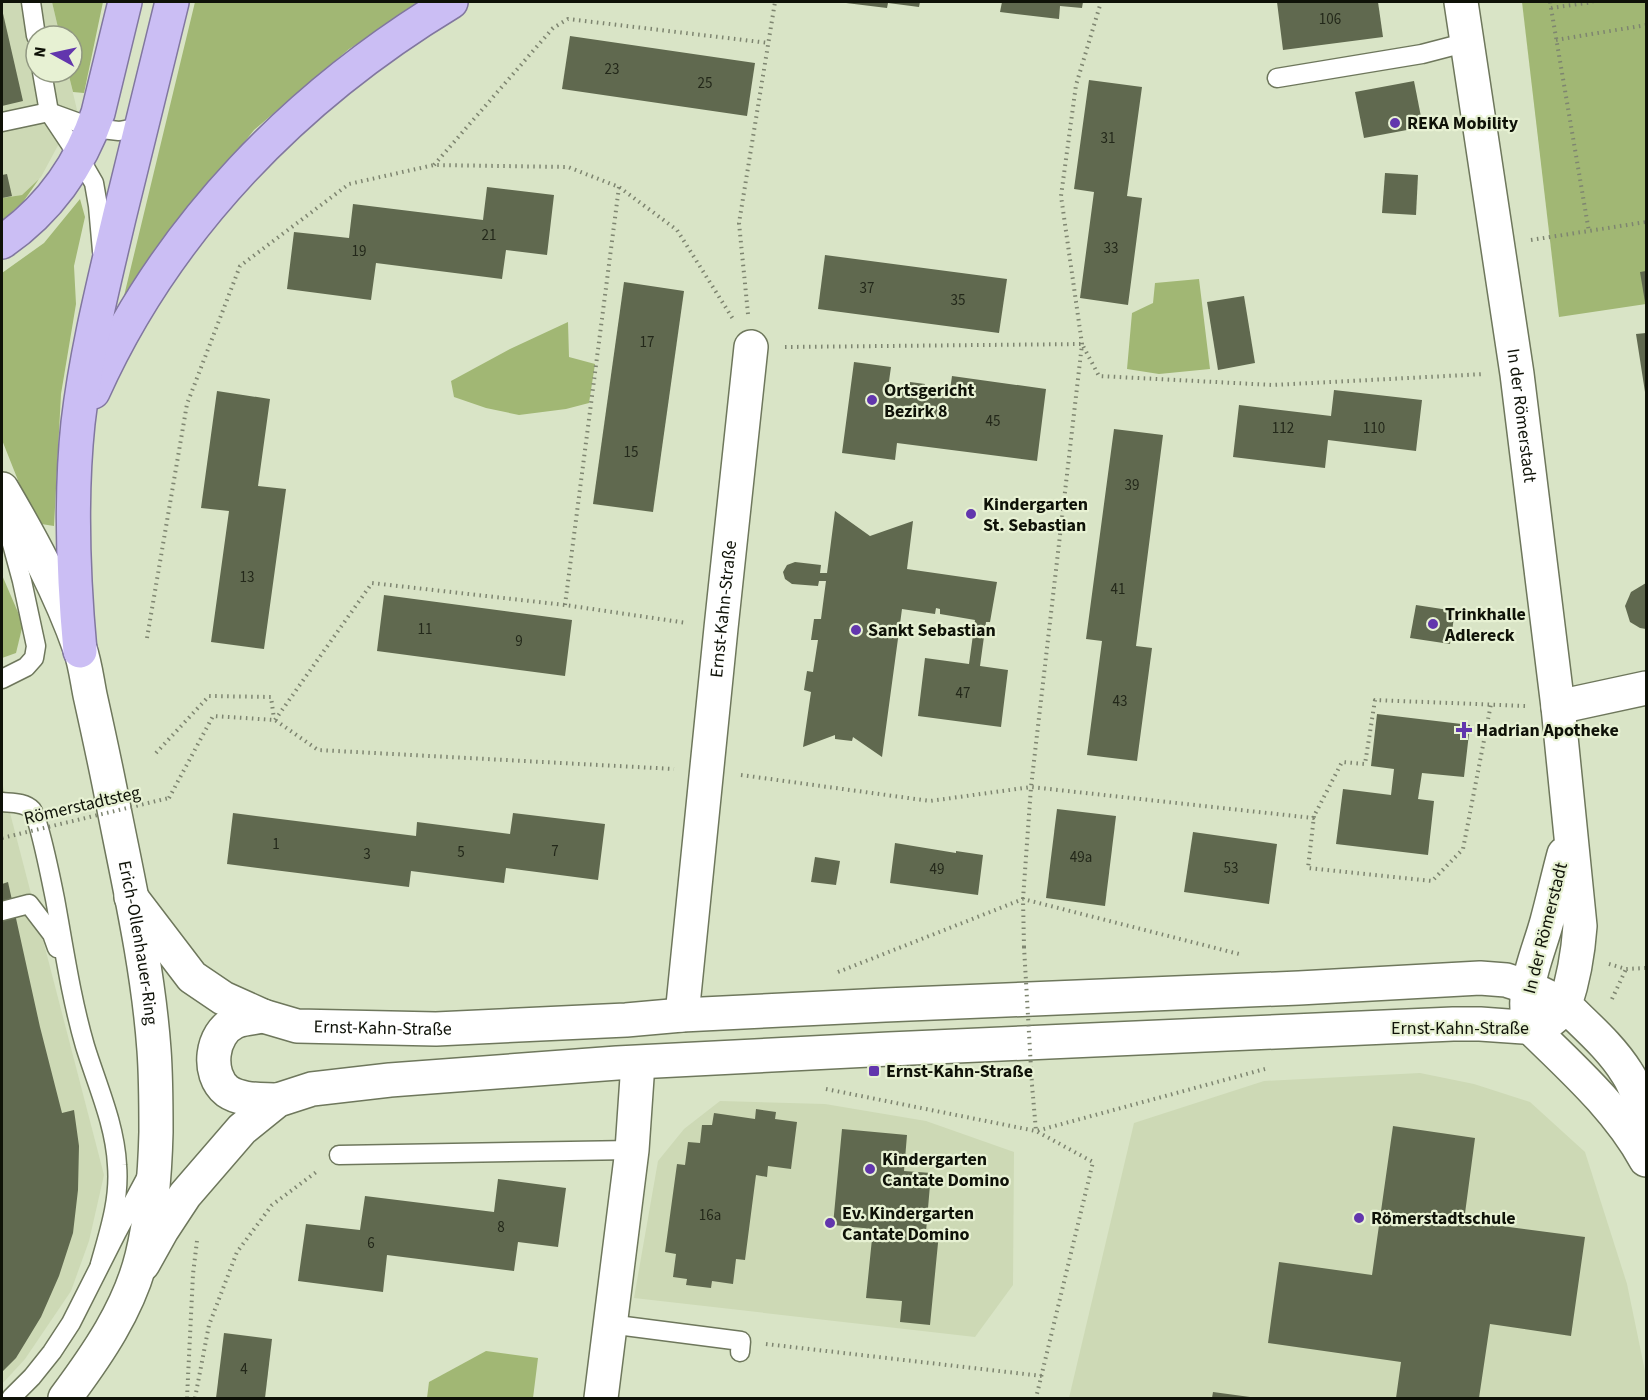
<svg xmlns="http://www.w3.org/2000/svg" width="1648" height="1400" font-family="'Source Sans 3',sans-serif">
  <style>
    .built { fill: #cdd9b5 }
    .green { fill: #a1b774 }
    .building { fill: #60694f }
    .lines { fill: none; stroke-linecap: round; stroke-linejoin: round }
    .service-casing { stroke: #6e775c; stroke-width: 21 }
    .minor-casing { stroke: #6e775c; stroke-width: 36 }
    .tertiary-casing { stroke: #6e775c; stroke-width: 36 }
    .secondary-casing { stroke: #6e775c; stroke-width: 36 }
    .trunk-casing { stroke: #81779f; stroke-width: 36 }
    .path { stroke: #7e8570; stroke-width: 4; stroke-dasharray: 1.5 4.5; stroke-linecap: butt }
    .service { stroke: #fff; stroke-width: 18 }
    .minor { stroke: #fff; stroke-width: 33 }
    .tertiary { stroke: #fff; stroke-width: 33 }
    .secondary { stroke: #fff; stroke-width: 33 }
    .trunk { stroke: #cbbef4; stroke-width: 33 }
    .path-bridge { stroke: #7e8570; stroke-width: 4; stroke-dasharray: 1.5 4.5; stroke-linecap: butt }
    .poi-dot { fill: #6236ad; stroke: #e7f1d3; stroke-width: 2 }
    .labels { text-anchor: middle; stroke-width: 4.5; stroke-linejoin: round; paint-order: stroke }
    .number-label { font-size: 15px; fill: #23281a }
    .poi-label { font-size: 18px; font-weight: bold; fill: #0f1208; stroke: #e7f1d3; text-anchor: start }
    .street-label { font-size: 18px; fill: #0f1208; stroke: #e7f1d3 }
  </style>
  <rect width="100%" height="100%" fill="#d9e4c6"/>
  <g class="built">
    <polygon points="2,2 52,2 60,36 36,36 36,72 68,72 77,110 41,177 22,195 2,198"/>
    <polygon points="2,782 104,1175 89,1241 71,1291 25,1359 2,1384"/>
    <polygon points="1420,1073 1474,1084 1530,1102 1585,1152 1627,1284 1646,1376 1646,1398 1069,1398 1134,1123 1264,1081"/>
    <polygon points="720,1101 825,1104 926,1121 1014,1152 1013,1285 975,1337 634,1298 658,1161 684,1129"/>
  </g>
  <g class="green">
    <polygon points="52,2 103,2 84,93 73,92 68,72 72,72 72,36 60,36"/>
    <polygon points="195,2 423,2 349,49 254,130 178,225 117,325"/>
    <polygon points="1522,2 1646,2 1646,304 1559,317"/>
    <polygon points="39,179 23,202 2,221 2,198 22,195"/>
    <polygon points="80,199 85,217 74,266 76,304 61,394 54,526 35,523 2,440 2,273 44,243"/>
    <polygon points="1199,279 1210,369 1159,374 1127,369 1132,313 1153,303 1155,283"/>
    <polygon points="568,322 569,357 595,364 589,403 566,409 519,415 486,408 454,397 451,381 510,349"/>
    <polygon points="2,575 23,624 16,653 2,658"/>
    <polygon points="486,1351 538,1358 533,1398 427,1398 429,1382"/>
  </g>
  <g class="building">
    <polygon points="846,2 920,2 919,7 888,3 887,8 846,3"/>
    <polygon points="1002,2 1083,2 1082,8 1060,6 1059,19 1000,12"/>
    <polygon points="1277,2 1378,2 1383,37 1283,50"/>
    <polygon points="2,9 23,101 2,106"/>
    <polygon points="570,36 755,63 747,116 562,89"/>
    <polygon points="1089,80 1142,87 1127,196 1142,198 1128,305 1080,298 1094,192 1074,189"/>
    <polygon points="1414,81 1423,127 1364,138 1355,92"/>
    <polygon points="1385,173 1418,175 1416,215 1382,213"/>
    <polygon points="7,174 12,196 2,198 2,175"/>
    <polygon points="487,187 554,195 547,255 506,250 502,279 376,263 371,300 287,289 294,232 349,238 353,204 483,220"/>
    <polygon points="825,255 1007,279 999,333 818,309"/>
    <polygon points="1646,271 1646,302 1645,302 1640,272"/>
    <polygon points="624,282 684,291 653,512 593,504"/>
    <polygon points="1244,296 1255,363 1218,370 1207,302"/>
    <polygon points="1646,333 1646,392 1645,392 1636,334"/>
    <polygon points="854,362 891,367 888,388 909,390 910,382 925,384 924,394 949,397 952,376 1046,389 1037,461 897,443 895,460 842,453"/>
    <polygon points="1334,390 1422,400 1416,451 1328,440 1325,468 1233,457 1239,405 1331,416"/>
    <polygon points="217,391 270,399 258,486 286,489 264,649 211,642 229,511 201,508"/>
    <polygon points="1114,429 1163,435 1136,646 1152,648 1137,761 1087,755 1102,641 1086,639"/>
    <polygon points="835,511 870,536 913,521 907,569 997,582 990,622 986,622 980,666 1008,670 1001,727 918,716 925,658 969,664 975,620 940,614 940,609 936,608 935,614 902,609 882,757 853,737 852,741 835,739 835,735 803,747 811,692 804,690 807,671 813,672 818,640 811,640 814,619 821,619 826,581 819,581 818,586 792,584 785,579 783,572 787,565 795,562 821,565 820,573 827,573"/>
    <polygon points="1646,583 1646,629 1640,628 1630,622 1625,606 1631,592"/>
    <polygon points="384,595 572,620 565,676 377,651"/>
    <polygon points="1416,605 1455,611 1450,644 1410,638"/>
    <polygon points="1377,714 1470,725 1464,777 1422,773 1418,799 1434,801 1428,855 1336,844 1343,789 1391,795 1394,769 1371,766"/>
    <polygon points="1057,809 1116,816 1105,906 1046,898"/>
    <polygon points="233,813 416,836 417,822 510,834 513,813 605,824 598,880 506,868 504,883 411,871 409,887 227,864"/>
    <polygon points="1193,832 1277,844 1269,904 1184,892"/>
    <polygon points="895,843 956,853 956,851 983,855 978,895 890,883"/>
    <polygon points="815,857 840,861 836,885 811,882"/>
    <polygon points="8,882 40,1027 62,1113 74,1110 79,1146 78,1190 73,1233 59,1276 41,1317 16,1358 2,1372 2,884"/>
    <polygon points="756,1109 776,1112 775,1119 797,1122 791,1169 768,1166 767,1177 756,1175 745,1260 736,1259 733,1284 712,1281 711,1288 686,1285 687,1279 673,1277 676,1254 665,1252 677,1164 685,1165 688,1142 700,1143 702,1125 712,1125 714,1113 755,1119"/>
    <polygon points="1393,1126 1475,1138 1464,1221 1585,1237 1571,1336 1490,1324 1479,1398 1396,1398 1401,1362 1268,1343 1279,1262 1372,1275"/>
    <polygon points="842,1129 907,1135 904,1171 931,1173 926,1232 939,1233 930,1325 900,1322 902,1301 866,1298 873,1229 833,1225"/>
    <polygon points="498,1179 566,1188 558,1247 518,1242 514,1271 387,1255 383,1292 298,1281 306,1224 360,1230 365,1196 494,1212"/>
    <polygon points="224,1333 272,1339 265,1398 216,1398"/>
    <polygon points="1213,1392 1250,1397 1250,1398 1212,1398"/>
  </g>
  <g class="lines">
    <g class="service-casing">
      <g id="service">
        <polyline points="31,2 36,36"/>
        <polyline points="42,72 49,112 79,157 94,183 98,206 102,251"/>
        <polyline points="1277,78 1422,54 1468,42"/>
        <polyline points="2,122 49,112 93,128 119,131 141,127"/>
        <polyline points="2,679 26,667 34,658 36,646 22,581 3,511"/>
        <path d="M2,802C11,803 25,802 32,810C39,819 52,884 55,899C64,948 71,998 85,1046C97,1085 115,1124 117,1165C120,1199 109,1232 100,1264"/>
        <polyline points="2,911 29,904 52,934 57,948"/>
        <polyline points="339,1155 632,1150"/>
        <polyline points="609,1324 741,1341 740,1352"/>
        <polyline points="11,1398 32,1377 52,1352 71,1323 117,1232 147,1176"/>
      </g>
    </g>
    <g class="minor-casing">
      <g id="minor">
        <polyline points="1558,707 1646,688"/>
        <path id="s1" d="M131,897L192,977L223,998L263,1016L297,1026L436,1029L626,1020L682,1015L885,1005L1299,988L1480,978L1506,980L1528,987L1565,1005L1557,1015L1546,1024L1536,1028L1480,1024H1453L889,1049L617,1063L390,1080L312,1089L278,1100L242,1129L185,1195L162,1230L143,1264"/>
        <path id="s2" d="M682,1015L721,628L751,347"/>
        <path d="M263,1016C254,1018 243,1018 235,1022C211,1033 206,1074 227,1091C241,1101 262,1099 278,1100"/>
        <polyline points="601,1398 632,1150 638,1063"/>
      </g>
    </g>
    <g class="tertiary-casing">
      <g id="tertiary">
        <path id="s3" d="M1461,2L1517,374L1558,707L1580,926C1578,954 1574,978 1565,1005C1586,1026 1611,1047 1627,1073C1637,1088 1642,1107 1646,1125"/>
        <path d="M1564,854C1558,876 1553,899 1547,921C1538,955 1518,994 1531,1028C1573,1069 1618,1109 1646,1160"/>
      </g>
    </g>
    <g class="secondary-casing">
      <g id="secondary">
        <path id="s4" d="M2,489C32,540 60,592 80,649C85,663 87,680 90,695C98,731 106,767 113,804C129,885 148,967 154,1050C156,1077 156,1104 156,1132C155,1173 152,1215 142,1256C129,1309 97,1355 65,1398"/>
      </g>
    </g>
    <g class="trunk-casing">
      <g id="trunk">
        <path d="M2,242C47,211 80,166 98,113L125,2"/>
        <path d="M93,392C167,227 297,95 451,2"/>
        <path d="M80,651C73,575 70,499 78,423C86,354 103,286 119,218C137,146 154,74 172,2"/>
      </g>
    </g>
    <g class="path">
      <polyline points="1550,2 1589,232"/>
      <polyline points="1551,8 1593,2"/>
      <polyline points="1556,40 1646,25"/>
      <polyline points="434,165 553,28 568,19 769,43"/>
      <polyline points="1531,240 1646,222"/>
      <polyline points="748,314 739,223 775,2"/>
      <polyline points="785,347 1082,344 1099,376 1273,385 1485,374"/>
      <polyline points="565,605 619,187"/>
      <polyline points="147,638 187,404 240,266 349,184 434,165 568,167 619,187 677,230 733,319"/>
      <polyline points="275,720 372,583 565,605 687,623"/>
      <polyline points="156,753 209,696 271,697 274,719"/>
      <polyline points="741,775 930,801 1031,787 1313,818 1342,762 1365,764 1375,700 1525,706"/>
      <polyline points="169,798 213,716 275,720 318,750 674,769"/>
      <polyline points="1314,816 1308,868 1432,881 1463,849 1491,704"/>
      <polyline points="1024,947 1023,899 1031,787 1082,344 1061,196 1076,85 1101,2"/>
      <polyline points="1609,964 1626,969 1646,968"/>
      <polyline points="838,972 1023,899 1239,954"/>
      <polyline points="1612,999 1626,969"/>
      <polyline points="1032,1085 1036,1131 1093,1162 1036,1398"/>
      <polyline points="826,1089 1036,1131 1265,1069"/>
      <polyline points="1645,1261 1646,1261"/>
      <polyline points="766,1344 1042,1376"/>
      <polyline points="187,1398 193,1274 197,1241"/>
      <polyline points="195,1398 209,1325 237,1252 272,1205 319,1170"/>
    </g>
    <use href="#service" class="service"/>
    <use href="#minor" class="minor"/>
    <use href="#tertiary" class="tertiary"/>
    <use href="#secondary" class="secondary"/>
    <use href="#trunk" class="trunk"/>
    <g class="path-bridge">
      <polyline points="2,838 169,798"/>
      <polyline points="1024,947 1032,1085"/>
    </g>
  </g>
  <g class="poi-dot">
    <circle cx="1395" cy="123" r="6"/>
    <circle cx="872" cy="400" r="6"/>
    <circle cx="971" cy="514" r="6"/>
    <circle cx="1433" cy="624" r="6"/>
    <circle cx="856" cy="630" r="6"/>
    <path d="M1461 721h6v6h6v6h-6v6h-6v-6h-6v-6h6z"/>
    <rect x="868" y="1065" width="12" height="12" rx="3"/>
    <circle cx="870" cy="1169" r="6"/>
    <circle cx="1359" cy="1218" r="6"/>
    <circle cx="830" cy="1223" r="6"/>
  </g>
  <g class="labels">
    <g class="number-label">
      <text x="1330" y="24">106</text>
      <text x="612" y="74">23</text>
      <text x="705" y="88">25</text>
      <text x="1108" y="143">31</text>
      <text x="489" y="240">21</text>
      <text x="1111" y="253">33</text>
      <text x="359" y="256">19</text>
      <text x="867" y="293">37</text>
      <text x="958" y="305">35</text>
      <text x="647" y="347">17</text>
      <text x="993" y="426">45</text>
      <text x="1283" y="433">112</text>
      <text x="1374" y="433">110</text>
      <text x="631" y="457">15</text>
      <text x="1132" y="490">39</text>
      <text x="247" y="582">13</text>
      <text x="1118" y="594">41</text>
      <text x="425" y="634">11</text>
      <text x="519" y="646">9</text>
      <text x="963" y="698">47</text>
      <text x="1120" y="706">43</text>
      <text x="276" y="849">1</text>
      <text x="555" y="856">7</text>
      <text x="461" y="857">5</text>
      <text x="367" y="859">3</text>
      <text x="1081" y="862">49a</text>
      <text x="1231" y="873">53</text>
      <text x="937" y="874">49</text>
      <text x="710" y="1220">16a</text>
      <text x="501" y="1232">8</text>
      <text x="371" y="1248">6</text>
      <text x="244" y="1374">4</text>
    </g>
    <g class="poi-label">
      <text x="1407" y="129">REKA Mobility</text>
      <text x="884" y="396">Ortsgericht<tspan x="884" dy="21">Bezirk 8</tspan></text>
      <text x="983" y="510">Kindergarten<tspan x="983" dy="21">St. Sebastian</tspan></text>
      <text x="1445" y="620">Trinkhalle<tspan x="1445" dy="21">Adlereck</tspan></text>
      <text x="868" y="636">Sankt Sebastian</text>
      <text x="1476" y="736">Hadrian Apotheke</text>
      <text x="886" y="1077">Ernst-Kahn-Straße</text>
      <text x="882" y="1165">Kindergarten<tspan x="882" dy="21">Cantate Domino</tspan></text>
      <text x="842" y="1219">Ev. Kindergarten<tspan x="842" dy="21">Cantate Domino</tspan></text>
      <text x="1371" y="1224">Römerstadtschule</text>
    </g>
    <g class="street-label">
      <text dy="6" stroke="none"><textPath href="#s3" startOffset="418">In der Römerstadt</textPath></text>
      <text dy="6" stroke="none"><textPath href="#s2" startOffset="408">Ernst-Kahn-Straße</textPath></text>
      <text transform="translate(82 805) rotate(-13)" y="6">Römerstadtsteg</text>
      <text transform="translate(1545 928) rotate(-76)" y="6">In der Römerstadt</text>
      <text dy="6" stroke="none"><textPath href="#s4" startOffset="478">Erich-Ollenhauer-Ring</textPath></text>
      <text dy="6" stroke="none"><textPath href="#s1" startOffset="303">Ernst-Kahn-Straße</textPath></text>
      <text x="1460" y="1034">Ernst-Kahn-Straße</text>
    </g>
  </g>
  <rect width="1648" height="1400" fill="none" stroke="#0f1208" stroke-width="6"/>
  <g transform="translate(54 54) rotate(278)"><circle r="28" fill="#e7f1d3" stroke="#919882" stroke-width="1.5"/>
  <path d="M0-4.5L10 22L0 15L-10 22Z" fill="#6236ad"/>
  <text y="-9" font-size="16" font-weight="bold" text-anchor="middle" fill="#0f1208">N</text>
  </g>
</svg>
